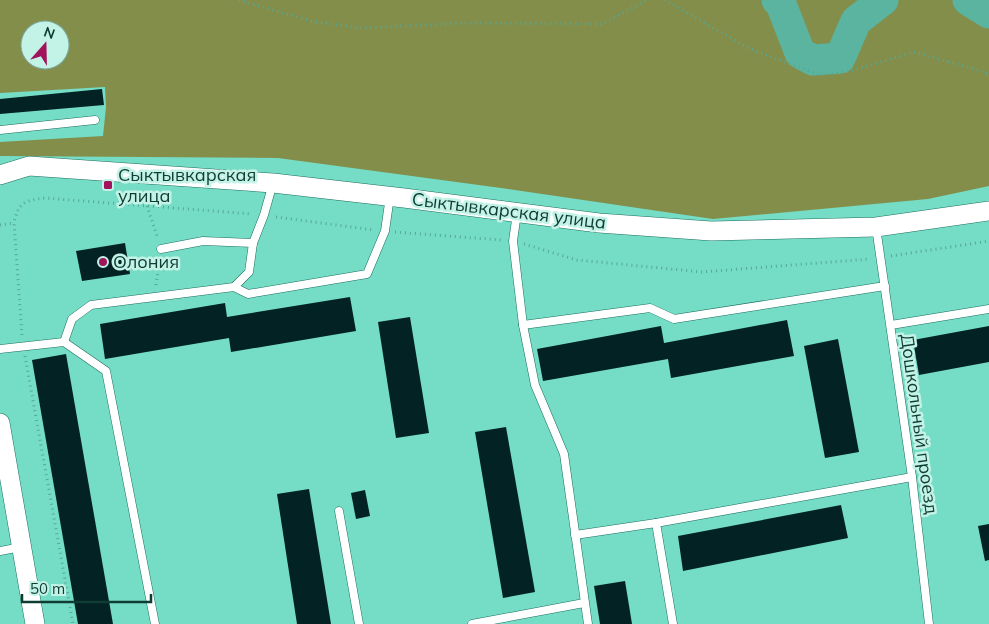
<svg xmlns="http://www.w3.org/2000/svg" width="989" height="624" font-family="Mulish,sans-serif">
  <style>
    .forest { fill: #838e4b; fill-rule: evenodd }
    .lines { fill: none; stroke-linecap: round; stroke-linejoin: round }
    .river { stroke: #5bb4a0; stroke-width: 31 }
    .building { fill: #032223 }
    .service-casing { stroke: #1b6f5f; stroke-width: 9 }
    .tertiary-casing { stroke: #1b6f5f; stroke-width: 20 }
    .path { stroke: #55a997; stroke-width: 3; stroke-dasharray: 1 4; stroke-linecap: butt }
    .service { stroke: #fff; stroke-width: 8 }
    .tertiary { stroke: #fff; stroke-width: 19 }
    .poi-dot { fill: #a1145c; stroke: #c3f2e6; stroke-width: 2 }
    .labels { text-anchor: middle; stroke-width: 5; stroke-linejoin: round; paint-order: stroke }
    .poi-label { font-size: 18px; fill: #0f3c33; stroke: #c3f2e6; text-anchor: start }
    .street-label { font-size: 18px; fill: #0f3c33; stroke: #c3f2e6 }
  </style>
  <rect width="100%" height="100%" fill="#75dcc5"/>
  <path class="forest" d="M0,0H989V186L928,199L713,219L501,188L278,158L0,156V142L103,136L106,107L105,87L0,93ZM30,30H60V60H30Z"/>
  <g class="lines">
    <g class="river">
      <polyline points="777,0 781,4 800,53 813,60 840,58 856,21 883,0"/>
      <polyline points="968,0 989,13"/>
    </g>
  </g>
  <g class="building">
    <polygon points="102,89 104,105 0,114 0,99"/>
    <polygon points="125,243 130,274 82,281 76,251"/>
    <polygon points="350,297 356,331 231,352 229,338 105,359 100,324 225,303 227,317"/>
    <polygon points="410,317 429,433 396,438 378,322"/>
    <polygon points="787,320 794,356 671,378 668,359 543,381 537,349 661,326 664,343"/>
    <polygon points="989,326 989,362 919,375 913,340"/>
    <polygon points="838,339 859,452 825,458 804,346"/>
    <polygon points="66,354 113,624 78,624 32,360"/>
    <polygon points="506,427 535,592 503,598 475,432"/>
    <polygon points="309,489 331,624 297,624 277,494"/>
    <polygon points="365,490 370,516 356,519 351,493"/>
    <polygon points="841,505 848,538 683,571 678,536"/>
    <polygon points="989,524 989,560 985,561 978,526"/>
    <polygon points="625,581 632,624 600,624 594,586"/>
  </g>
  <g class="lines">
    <g class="service-casing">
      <g id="service">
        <polyline points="0,130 95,120"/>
        <polyline points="517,213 513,241 523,325 535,385 564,454 588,624"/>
        <polyline points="876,227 912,477 929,624"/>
        <polyline points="161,249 203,241 253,243"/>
        <polyline points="234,287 249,272 253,243 264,215 273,183"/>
        <polyline points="523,325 650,308 674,319 885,286"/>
        <polyline points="891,325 989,309"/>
        <polyline points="64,342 72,319 91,305 234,287 248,294 367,274 385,231 390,196"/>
        <polyline points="0,349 64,342 106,371 155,624"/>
        <polyline points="339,511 359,624"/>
        <polyline points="575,535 656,523"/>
        <polyline points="0,551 21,547"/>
        <polyline points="472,624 584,603"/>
        <polyline points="673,624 656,523 912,477"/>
      </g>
    </g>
    <g class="tertiary-casing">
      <g id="tertiary">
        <polyline points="0,175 29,166 273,183 404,198 599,223 711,231 876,227 989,211"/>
        <polyline points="0,423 35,624"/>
      </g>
    </g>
    <g class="path">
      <polyline points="239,0 311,21 360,28 465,23 602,24 647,0"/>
      <polyline points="665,0 750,49 820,75 851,71 914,52 971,68 989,74"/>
      <polyline points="147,206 158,239"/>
      <polyline points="276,217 374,230"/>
      <polyline points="0,225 14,223"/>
      <polyline points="395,232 501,240"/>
      <polyline points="524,244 577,260 702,272 870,259"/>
      <polyline points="891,256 989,241"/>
      <polyline points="156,285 160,259"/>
      <path d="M22,335L14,223C18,203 25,200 45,198L252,214"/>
      <polyline points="25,356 73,624"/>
    </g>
    <use href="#service" class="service"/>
    <use href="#tertiary" class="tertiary"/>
  </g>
  <g class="poi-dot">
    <rect x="103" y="180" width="10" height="10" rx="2.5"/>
    <circle cx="103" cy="262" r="5"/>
  </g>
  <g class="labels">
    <g class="poi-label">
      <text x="118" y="181">Сыктывкарская<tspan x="118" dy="21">улица</tspan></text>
      <text x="113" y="268">Олония</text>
    </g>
    <g class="street-label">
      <text transform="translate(509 211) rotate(7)" y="6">Сыктывкарская улица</text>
      <text transform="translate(919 424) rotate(82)" y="6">Дошкольный проезд</text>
    </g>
  </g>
  <g transform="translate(45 45) rotate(20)"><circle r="24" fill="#c3f2e6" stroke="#7ba99e"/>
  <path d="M0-4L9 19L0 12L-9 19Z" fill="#a1145c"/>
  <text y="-8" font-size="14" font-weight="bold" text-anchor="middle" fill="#0f3c33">N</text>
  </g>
  <path d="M22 594v8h129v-8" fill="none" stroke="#0f3c33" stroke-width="2.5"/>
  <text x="30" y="594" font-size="15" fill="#0f3c33" stroke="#c3f2e6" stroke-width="4" paint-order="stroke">50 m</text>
</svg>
